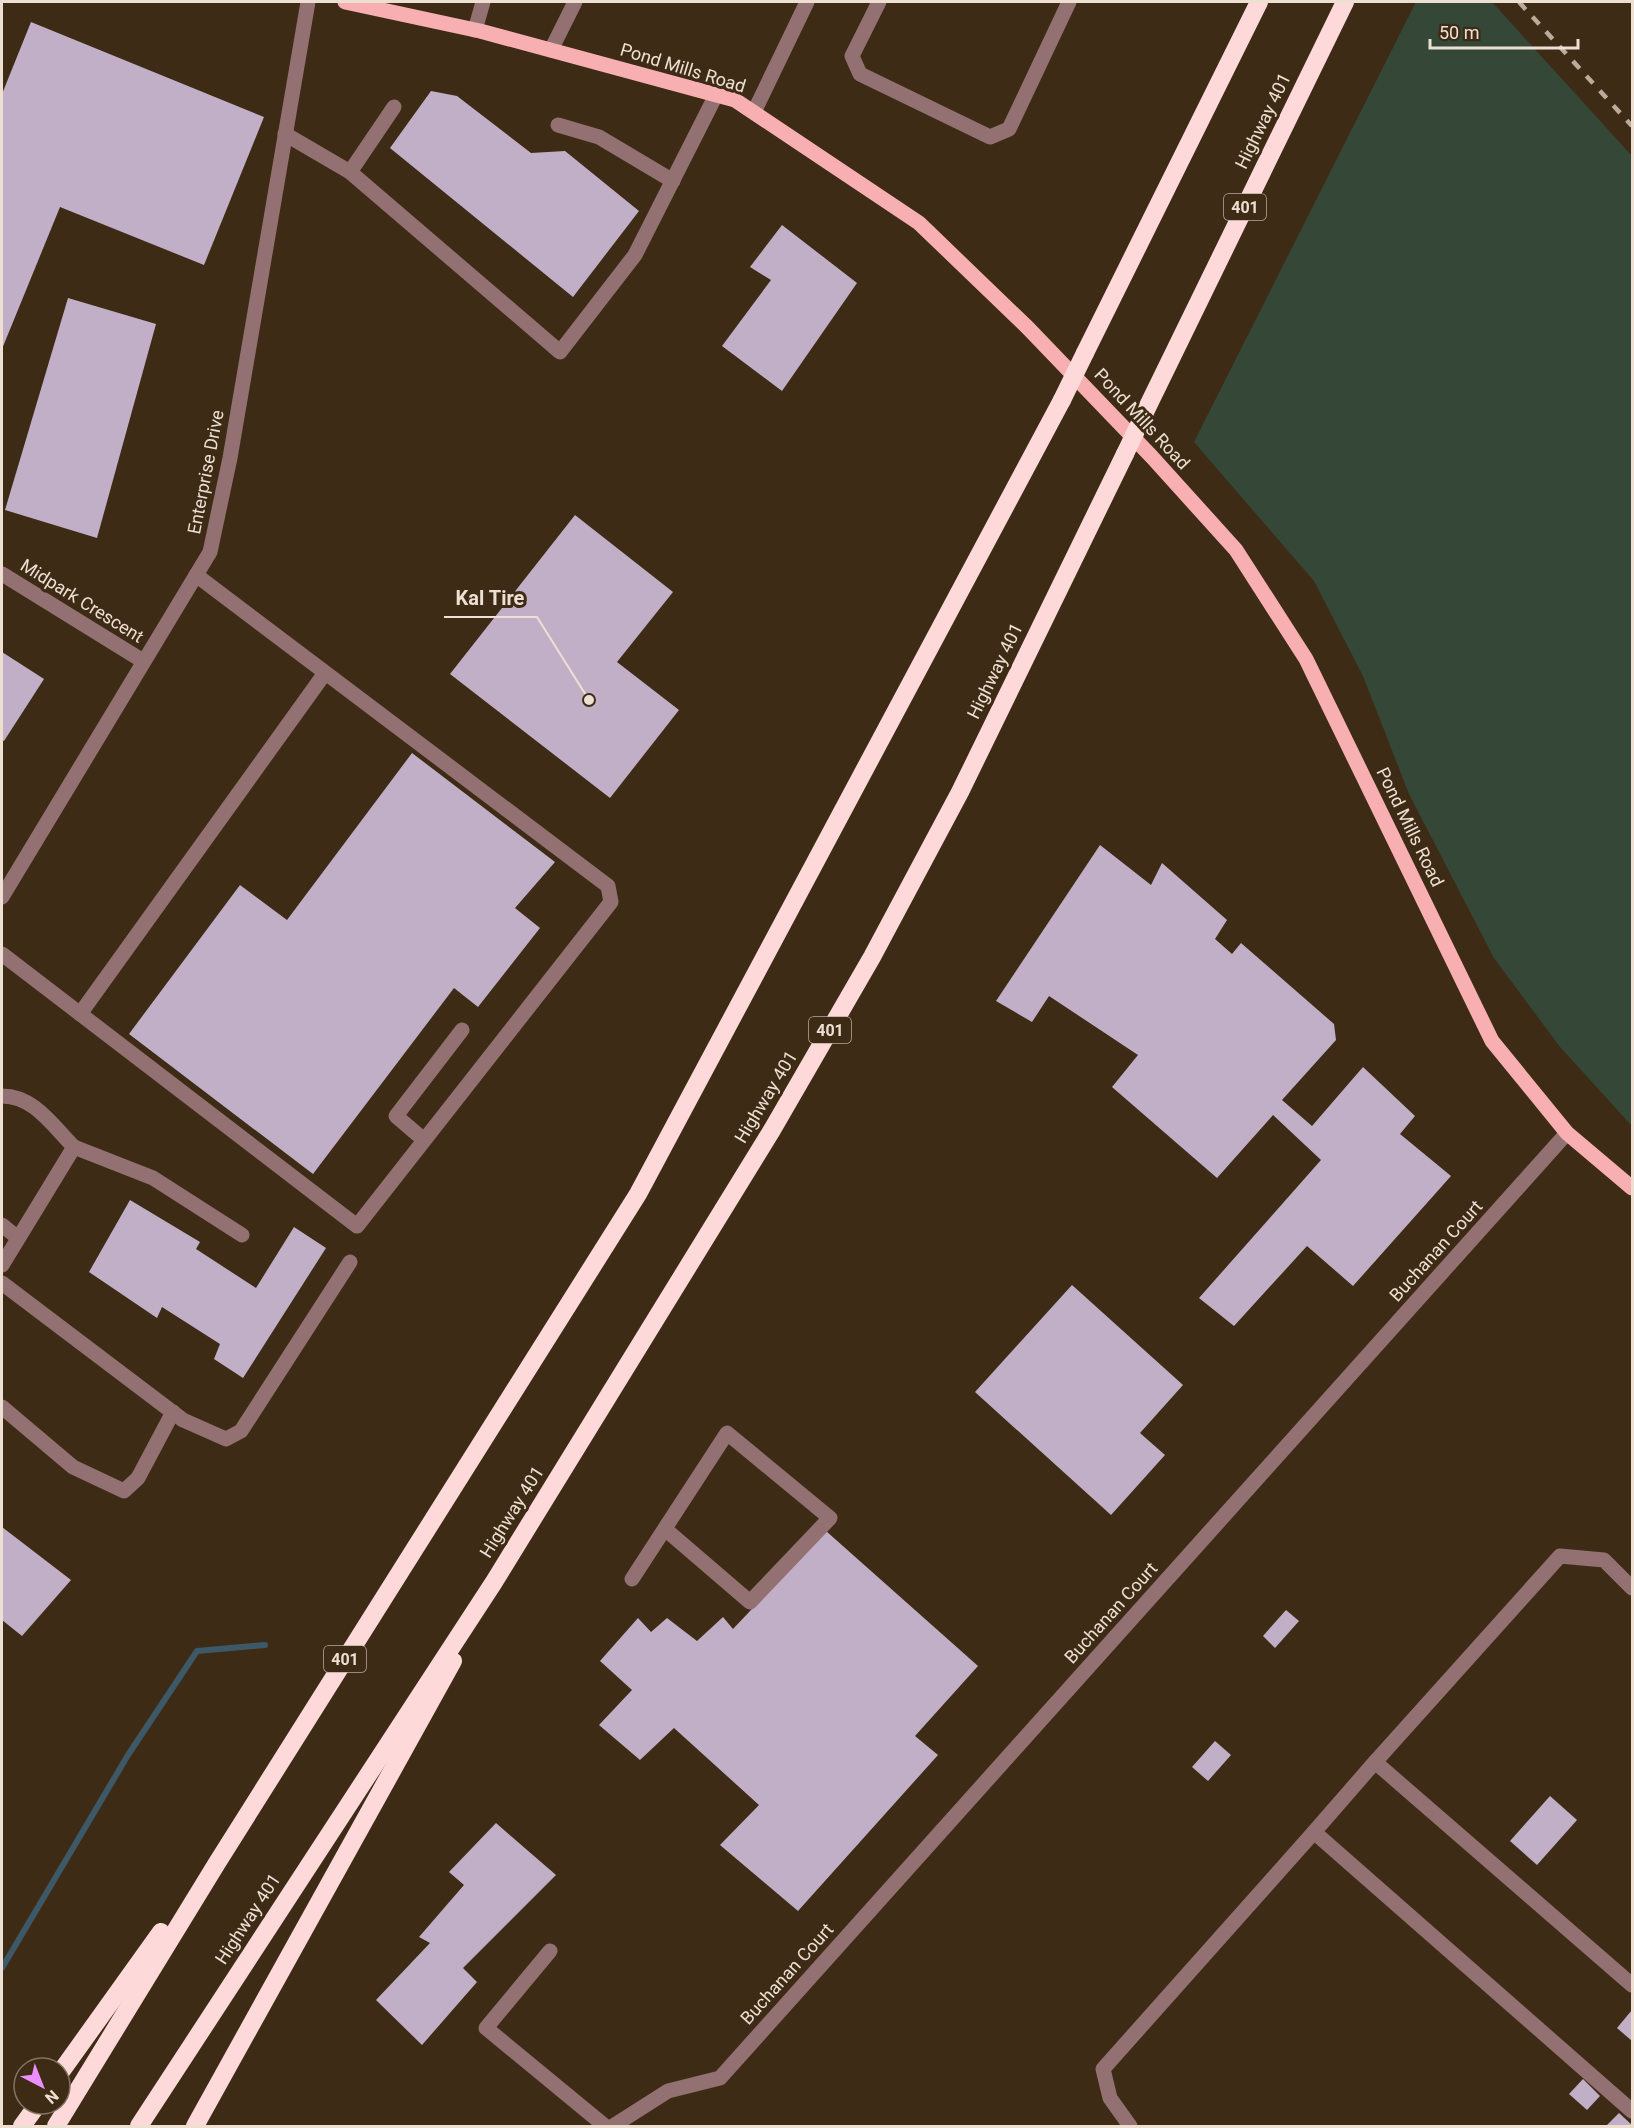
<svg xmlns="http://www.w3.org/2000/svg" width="1634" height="2128" font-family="Roboto,sans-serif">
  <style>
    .green { fill: #354837 }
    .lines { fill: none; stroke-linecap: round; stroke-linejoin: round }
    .stream { stroke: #3d5967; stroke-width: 6 }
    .building { fill: #c1afc8 }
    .minor { stroke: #937071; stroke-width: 15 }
    .major { stroke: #f8afb1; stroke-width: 15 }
    .highway { stroke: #fdd9d9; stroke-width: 18 }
    .rail { stroke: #baab9c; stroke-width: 4.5; stroke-dasharray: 10 10; stroke-linecap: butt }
    .highway-bridge { stroke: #fdd9d9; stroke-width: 18 }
    .labels { text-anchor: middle; stroke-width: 6; stroke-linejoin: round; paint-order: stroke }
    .shield { fill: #3e2b16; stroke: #b8aa9a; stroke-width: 1.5 }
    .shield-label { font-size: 16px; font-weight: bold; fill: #ede0d3 }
    .street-label { font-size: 18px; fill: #ede0d3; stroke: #3e2b16 }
    .leader { fill: none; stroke: #ede0d3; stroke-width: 2 }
    .callout-dot { fill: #ede0d3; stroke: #3e2b16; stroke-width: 2 }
    .callout-label { font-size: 20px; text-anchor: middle; font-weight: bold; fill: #ede0d3; stroke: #3e2b16; stroke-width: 6; stroke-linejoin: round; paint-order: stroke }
  </style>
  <rect width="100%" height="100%" fill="#3e2b16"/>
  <polygon class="green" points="1416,2 1492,2 1632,156 1632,1126 1560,1047 1494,958 1409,794 1363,676 1314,581 1194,442"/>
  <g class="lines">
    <polyline class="stream" points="2,1968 128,1755 197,1651 265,1645"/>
  </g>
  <g class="building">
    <polygon points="31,22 264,117 204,265 60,207 2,349 2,94"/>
    <polygon points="431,91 457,96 531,153 565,151 639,211 573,297 390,148"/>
    <polygon points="782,225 857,283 782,391 722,346 771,280 750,267"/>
    <polygon points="68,298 156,324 97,538 5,510"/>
    <polygon points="575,515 673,592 617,662 679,710 610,798 450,674"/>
    <polygon points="2,652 44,679 4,741 2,740"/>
    <polygon points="412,753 555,862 515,908 540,928 478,1007 454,988 313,1174 129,1034 240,885 287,920"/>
    <polygon points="1100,845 1151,885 1162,863 1227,920 1215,939 1232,954 1241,943 1334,1024 1336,1040 1282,1100 1312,1126 1363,1067 1415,1116 1400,1134 1451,1176 1353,1286 1307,1246 1234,1326 1199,1298 1321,1160 1273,1115 1217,1178 1112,1087 1138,1055 1049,996 1032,1022 996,1001"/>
    <polygon points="130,1200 200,1242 196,1249 256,1288 294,1227 326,1248 243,1378 214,1359 220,1344 162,1307 157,1318 89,1272"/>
    <polygon points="1072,1285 1183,1385 1140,1433 1165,1455 1111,1515 975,1392"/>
    <polygon points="2,1527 71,1580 22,1636 2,1620"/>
    <polygon points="826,1531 978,1666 915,1736 938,1755 798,1911 720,1845 759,1805 674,1728 640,1760 599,1725 632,1690 600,1661 638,1618 651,1632 667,1618 697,1641 723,1617 733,1629"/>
    <polygon points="1286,1610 1299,1621 1275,1648 1263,1636"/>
    <polygon points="1215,1741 1231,1755 1208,1781 1192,1767"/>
    <polygon points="1550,1796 1577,1820 1537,1865 1510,1841"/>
    <polygon points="496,1823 556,1875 463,1968 477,1982 422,2045 376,2000 430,1943 419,1937 464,1885 449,1872"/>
    <polygon points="1632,2010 1632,2041 1617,2028"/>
    <polygon points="1583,2079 1600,2096 1587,2110 1569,2094"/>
    <polygon points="1619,2113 1632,2125 1632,2126 1606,2126"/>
  </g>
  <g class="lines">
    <g class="minor">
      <polyline points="879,2 852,56 860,74 990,137 1009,129 1069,2"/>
      <polyline points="475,30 483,2"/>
      <polyline points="551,50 575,2"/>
      <polyline points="754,112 807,2"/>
      <polyline points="558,125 599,137 673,181"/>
      <polyline points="285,134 350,172 560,352 635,255 716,95"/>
      <polyline points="350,172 394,107"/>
      <polyline points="2,574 143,661"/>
      <polyline points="2,897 210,552 230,458 308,2"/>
      <polyline points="2,954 357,1226 611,902 608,886 196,575"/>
      <polyline points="80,1014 325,673"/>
      <path d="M2,1096C34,1096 52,1125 74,1147"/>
      <polyline points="424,1140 396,1116 462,1030"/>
      <polyline points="2,1225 18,1238"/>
      <polyline points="2,1265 74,1147 153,1178 242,1235"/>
      <polyline points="2,1283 183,1420 226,1439 241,1431 350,1262"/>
      <polyline points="2,1407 73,1467 124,1491 138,1478 173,1412"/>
      <polyline points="632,1579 727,1433 830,1518 750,1602 665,1529"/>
      <polyline points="1632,1588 1604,1560 1560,1556 1375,1762 1632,1985"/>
      <polyline points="1375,1762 1314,1832 1632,2111"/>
      <polyline points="550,1951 486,2028 605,2126"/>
      <polyline points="613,2126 668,2091 720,2078 1567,1133"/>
      <polyline points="1130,2126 1110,2098 1103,2069 1314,1832"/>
    </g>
    <polyline class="major" points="345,2 480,31 735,100 919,223 1028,328 1152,457 1236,550 1306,659 1492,1041 1567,1133 1632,1188"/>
    <g class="highway">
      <polyline points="1085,353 1259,2"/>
      <polyline points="1145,412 1345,2"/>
      <polyline points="60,2073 161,1932"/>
      <polyline points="22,2126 38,2104"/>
      <polyline points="56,2126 217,1863 638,1194 1062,400"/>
      <polyline points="139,2126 494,1582 772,1130 872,957 960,792 1125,454"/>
      <polyline points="195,2126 453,1661"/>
    </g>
    <polyline class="rail" points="1519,2 1632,126"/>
    <g class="highway-bridge">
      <polyline points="1062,400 1085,353"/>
      <polyline points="1125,454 1145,412"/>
    </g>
  </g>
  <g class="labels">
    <g class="shield">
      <rect x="1224" y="194" width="42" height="26" rx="4.5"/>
      <rect x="809" y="1017" width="42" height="26" rx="4.5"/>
      <rect x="324" y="1646" width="42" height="26" rx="4.5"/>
    </g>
    <g class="shield-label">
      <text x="1245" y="213">401</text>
      <text x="830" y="1036">401</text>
      <text x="345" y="1665">401</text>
    </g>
    <g class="street-label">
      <text transform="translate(683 68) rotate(17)" y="6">Pond Mills Road</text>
      <text transform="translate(1263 121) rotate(-64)" y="6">Highway 401</text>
      <text transform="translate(1142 419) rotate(47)" y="6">Pond Mills Road</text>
      <text transform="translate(206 472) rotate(-79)" y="6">Enterprise Drive</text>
      <text transform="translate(82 601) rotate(32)" y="6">Midpark Crescent</text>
      <text transform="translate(995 671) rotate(-64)" y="6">Highway 401</text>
      <text transform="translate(1410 827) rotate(64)" y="6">Pond Mills Road</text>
      <text transform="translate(766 1097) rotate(-59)" y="6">Highway 401</text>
      <text transform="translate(1436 1251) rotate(-48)" y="6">Buchanan Court</text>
      <text transform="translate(512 1512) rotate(-58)" y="6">Highway 401</text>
      <text transform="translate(1111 1613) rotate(-48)" y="6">Buchanan Court</text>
      <text transform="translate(248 1919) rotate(-57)" y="6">Highway 401</text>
      <text transform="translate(787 1974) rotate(-48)" y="6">Buchanan Court</text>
    </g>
  </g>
  <path class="leader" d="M589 700L537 617H444"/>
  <circle class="callout-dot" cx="589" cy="700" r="6"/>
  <g class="callout-label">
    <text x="490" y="605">Kal Tire</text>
  </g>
  <rect width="1634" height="2128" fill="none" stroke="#ede0d3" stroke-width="6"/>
  <g transform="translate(42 2086) rotate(138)"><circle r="28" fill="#3e2b16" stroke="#847362" stroke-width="1.5"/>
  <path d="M0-4.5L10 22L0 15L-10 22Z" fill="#eb8dfb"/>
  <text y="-9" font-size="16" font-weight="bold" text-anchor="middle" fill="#ede0d3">N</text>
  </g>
  <path d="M1430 39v9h148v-9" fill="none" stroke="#ede0d3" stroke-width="3"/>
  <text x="1439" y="39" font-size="18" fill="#ede0d3" stroke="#3e2b16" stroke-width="4.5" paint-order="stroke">50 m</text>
</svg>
